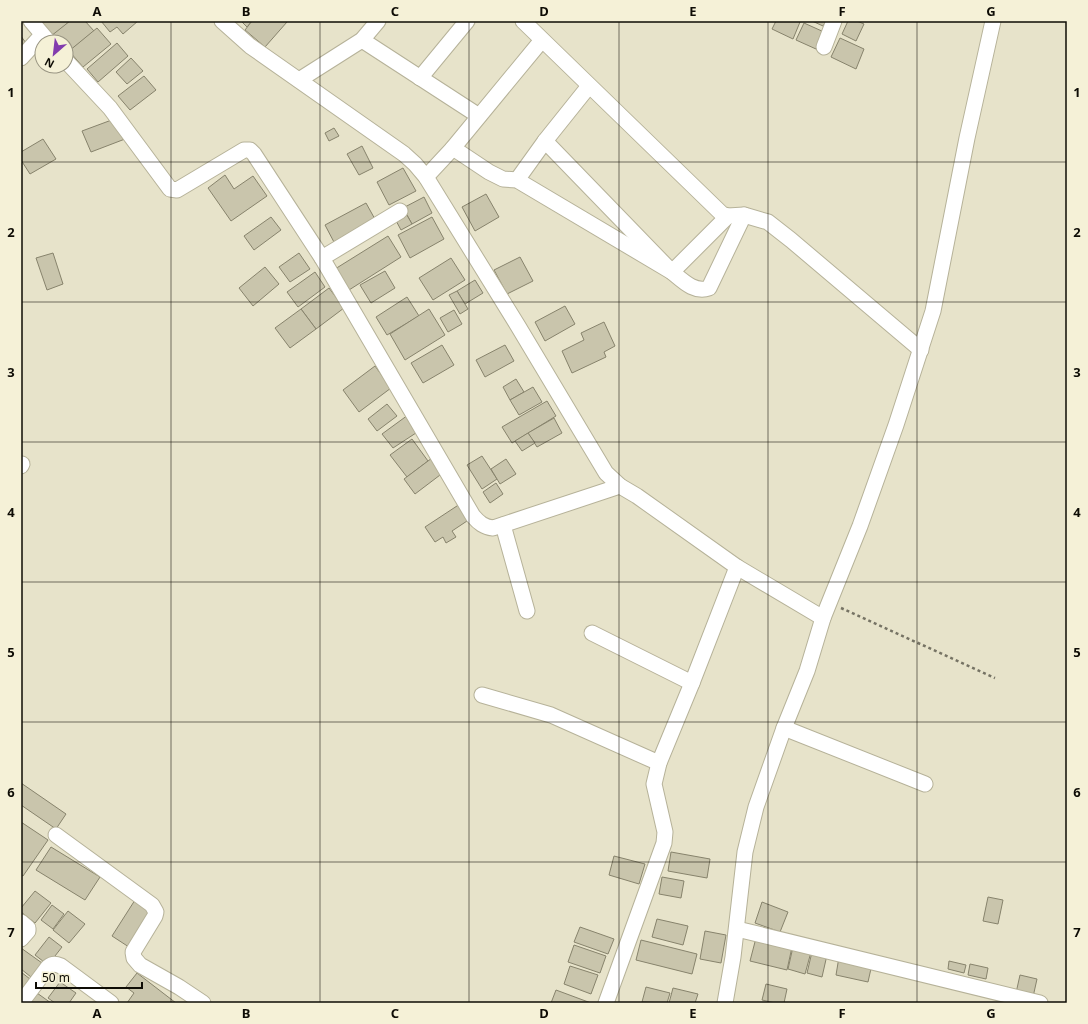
<svg xmlns="http://www.w3.org/2000/svg" width="1088" height="1024" font-family="'Noto Sans',sans-serif">
  <style>
    .building { fill: #c9c5ac; stroke: #87836c }
    .lines { fill: none; stroke-linecap: round; stroke-linejoin: round }
    .minor-casing { stroke: #b6b299; stroke-width: 17 }
    .path { stroke: #767364; stroke-width: 2.5; stroke-dasharray: 3 3; stroke-linecap: butt }
    .minor { stroke: #fff; stroke-width: 15 }
    .grid { fill: none; stroke: #0e0c05; stroke-width: 1; stroke-opacity: 0.55 }
    .neatline { fill: none; stroke: #0e0c05; stroke-width: 1.5 }
    .grid-label { font-size: 13px; text-anchor: middle; font-weight: bold; fill: #0e0c05 }
  </style>
  <rect width="100%" height="100%" fill="#e7e3ca"/>
  <g class="building">
    <polygon points="38,21 70,21 50,38"/>
    <polygon points="70,21 85,21 94,31 66,54 66,42 56,42 51,36"/>
    <polygon points="101,21 138,21 123,34 117,27 110,32"/>
    <polygon points="241,21 252,21 247,27"/>
    <polygon points="252,21 286,21 287,22 265,47 245,30"/>
    <polygon points="776,21 798,21 800,22 793,39 772,29"/>
    <polygon points="812,21 826,21 823,26"/>
    <polygon points="848,21 857,21 864,24 856,41 842,34"/>
    <polygon points="804,23 824,32 816,49 796,40"/>
    <polygon points="97,28 111,44 83,67 69,51"/>
    <polygon points="21,36 28,46 21,51"/>
    <polygon points="840,38 864,49 856,69 831,57"/>
    <polygon points="117,43 128,56 98,82 87,69"/>
    <polygon points="131,58 143,71 127,84 116,72"/>
    <polygon points="144,76 156,90 130,110 118,96"/>
    <polygon points="117,118 125,139 91,152 82,131"/>
    <polygon points="334,128 339,136 329,141 325,133"/>
    <polygon points="43,139 56,159 30,174 21,160 21,152"/>
    <polygon points="362,146 373,168 359,175 347,154"/>
    <polygon points="403,168 416,191 389,205 377,182"/>
    <polygon points="225,175 234,189 253,176 267,196 231,221 208,188"/>
    <polygon points="486,194 499,217 475,231 462,207"/>
    <polygon points="424,197 432,213 412,224 403,208"/>
    <polygon points="366,203 376,221 335,244 325,225"/>
    <polygon points="404,210 412,224 401,230 393,215"/>
    <polygon points="271,217 281,230 254,250 244,236"/>
    <polygon points="432,217 444,239 410,258 398,235"/>
    <polygon points="388,236 401,257 349,290 335,269"/>
    <polygon points="53,253 63,284 47,290 36,258"/>
    <polygon points="299,253 310,269 290,282 279,267"/>
    <polygon points="520,257 533,281 507,294 494,270"/>
    <polygon points="451,258 465,280 433,300 419,278"/>
    <polygon points="265,267 279,284 253,306 239,288"/>
    <polygon points="385,271 395,288 371,303 360,285"/>
    <polygon points="315,272 325,287 298,307 287,292"/>
    <polygon points="475,280 483,293 465,304 457,291"/>
    <polygon points="329,288 344,308 316,329 301,309"/>
    <polygon points="457,291 468,309 460,314 449,295"/>
    <polygon points="407,297 419,316 387,335 376,317"/>
    <polygon points="565,306 575,324 545,341 535,322"/>
    <polygon points="301,309 316,329 290,348 275,328"/>
    <polygon points="429,309 445,335 405,360 390,334"/>
    <polygon points="454,310 462,324 448,332 440,318"/>
    <polygon points="604,322 615,346 604,352 606,357 572,373 562,351 584,340 581,333"/>
    <polygon points="442,345 454,365 423,383 411,363"/>
    <polygon points="505,345 514,361 485,377 476,360"/>
    <polygon points="375,366 391,388 359,412 343,390"/>
    <polygon points="516,379 524,392 510,400 503,387"/>
    <polygon points="533,387 542,402 519,415 510,400"/>
    <polygon points="547,401 556,416 512,443 502,427"/>
    <polygon points="387,404 397,416 377,431 368,419"/>
    <polygon points="408,415 419,431 393,448 382,434"/>
    <polygon points="554,418 562,433 537,447 528,433"/>
    <polygon points="528,433 535,443 522,451 515,441"/>
    <polygon points="412,439 428,461 407,477 390,455"/>
    <polygon points="482,456 497,479 482,489 467,465"/>
    <polygon points="432,458 444,472 415,494 404,479"/>
    <polygon points="506,459 516,474 500,484 491,469"/>
    <polygon points="496,483 503,494 490,503 483,492"/>
    <polygon points="463,502 473,517 452,531 456,537 446,543 443,537 435,542 425,527"/>
    <polygon points="21,783 66,814 56,829 21,805"/>
    <polygon points="21,822 48,840 23,876 21,875"/>
    <polygon points="51,847 100,877 85,900 36,870"/>
    <polygon points="671,852 710,859 707,878 668,871"/>
    <polygon points="614,856 645,864 639,884 609,875"/>
    <polygon points="662,877 684,881 681,898 659,894"/>
    <polygon points="35,891 51,903 35,923 21,912 21,908"/>
    <polygon points="988,897 1003,900 998,924 983,921"/>
    <polygon points="135,900 155,913 132,949 112,936"/>
    <polygon points="762,902 788,912 780,932 755,923"/>
    <polygon points="52,905 64,914 53,929 41,920"/>
    <polygon points="68,911 85,924 69,943 53,930"/>
    <polygon points="657,919 688,926 683,945 652,937"/>
    <polygon points="580,927 614,939 608,954 574,942"/>
    <polygon points="705,931 726,935 721,963 700,959"/>
    <polygon points="49,937 62,947 48,965 35,955"/>
    <polygon points="756,938 792,947 787,970 750,961"/>
    <polygon points="641,940 697,954 692,974 636,960"/>
    <polygon points="574,945 606,956 600,973 568,962"/>
    <polygon points="793,947 811,952 805,974 788,969"/>
    <polygon points="21,948 42,963 31,977 21,969"/>
    <polygon points="812,952 827,955 822,977 807,973"/>
    <polygon points="839,957 872,964 868,982 836,975"/>
    <polygon points="949,961 966,965 964,973 948,969"/>
    <polygon points="970,964 988,968 986,979 968,975"/>
    <polygon points="570,966 598,975 591,994 564,984"/>
    <polygon points="21,972 30,979 21,990"/>
    <polygon points="137,973 176,1003 127,1003 134,993 126,987"/>
    <polygon points="1020,975 1037,979 1033,997 1016,993"/>
    <polygon points="60,982 76,993 69,1003 55,1003 48,998"/>
    <polygon points="766,984 787,989 784,1003 775,1003 762,1000"/>
    <polygon points="646,987 670,993 667,1003 642,1002"/>
    <polygon points="673,988 698,994 695,1003 669,1003"/>
    <polygon points="556,990 591,1003 551,1003"/>
    <polygon points="37,993 51,1003 29,1003"/>
  </g>
  <g class="lines">
    <g class="minor-casing">
      <g id="minor">
        <polyline points="31,21 48,41"/>
        <polyline points="222,21 250,46 404,154 415,164 426,177 518,326 606,473 620,486 637,496 737,567 823,618"/>
        <polyline points="523,21 722,214 728,216 744,215 768,222 791,240 921,350"/>
        <polyline points="362,40 479,116"/>
        <polyline points="824,47 834,21"/>
        <polyline points="21,58 42,35"/>
        <path d="M66,61L110,108L170,189L177,190L244,150H250L254,154L322,258L473,516C479,523 484,527 493,528L620,486"/>
        <polyline points="420,78 467,21"/>
        <polyline points="299,80 362,40 378,21"/>
        <polyline points="545,141 672,272 728,216"/>
        <path d="M453,148L489,172L503,179L517,180L672,272C683,281 694,293 709,288L744,215"/>
        <polyline points="426,177 453,148 542,40"/>
        <polyline points="517,180 545,141 589,86"/>
        <polyline points="322,258 400,211"/>
        <polyline points="21,466 22,464"/>
        <polyline points="503,525 527,611"/>
        <polyline points="592,633 692,683"/>
        <polyline points="482,695 551,715 659,763"/>
        <polyline points="784,728 925,784"/>
        <polyline points="56,835 152,905 156,912 155,916 133,952 134,958 140,965 179,987 203,1003"/>
        <polyline points="21,922 28,928 28,931 21,939"/>
        <polyline points="737,929 1040,1003"/>
        <path d="M21,1003L48,967C53,963 56,964 61,966L111,1003"/>
        <polyline points="606,1003 664,843 665,832 654,784 659,763 692,683 737,567"/>
        <polyline points="725,1003 733,957 745,852 756,807 784,728 807,671 823,618 860,526 896,425 933,311 967,138 993,21"/>
      </g>
    </g>
    <polyline class="path" points="841,608 995,678"/>
    <use href="#minor" class="minor"/>
  </g>
  <path class="grid" d="M171,21V1003M320,21V1003M469,21V1003M619,21V1003M768,21V1003M917,21V1003M21,162H1067M21,302H1067M21,442H1067M21,582H1067M21,722H1067M21,862H1067"/>
  <rect width="1088" height="1024" fill="none" stroke="#f5f1d7" stroke-width="44"/>
  <g transform="translate(54 54) rotate(208)"><circle r="19" fill="#f5f1d7" stroke="#999583"/>
  <path d="M0-3L7 15L0 10L-7 15Z" fill="#823bae"/>
  <text y="-6" font-size="11" font-weight="bold" text-anchor="middle" fill="#0e0c05">N</text>
  </g>
  <path d="M36 982v6h106v-6" fill="none" stroke="#0e0c05" stroke-width="2"/>
  <text x="42" y="982" font-size="12" fill="#0e0c05" stroke="#f5f1d7" stroke-width="3" paint-order="stroke">50 m</text>
  <rect x="22" y="22" width="1044" height="980" class="neatline"/>
  <g class="grid-label">
    <text x="97" y="16">A</text>
    <text x="246" y="16">B</text>
    <text x="395" y="16">C</text>
    <text x="544" y="16">D</text>
    <text x="693" y="16">E</text>
    <text x="842" y="16">F</text>
    <text x="991" y="16">G</text>
    <text x="11" y="97">1</text>
    <text x="1077" y="97">1</text>
    <text x="11" y="237">2</text>
    <text x="1077" y="237">2</text>
    <text x="11" y="377">3</text>
    <text x="1077" y="377">3</text>
    <text x="11" y="517">4</text>
    <text x="1077" y="517">4</text>
    <text x="11" y="657">5</text>
    <text x="1077" y="657">5</text>
    <text x="11" y="797">6</text>
    <text x="1077" y="797">6</text>
    <text x="11" y="937">7</text>
    <text x="1077" y="937">7</text>
    <text x="97" y="1018">A</text>
    <text x="246" y="1018">B</text>
    <text x="395" y="1018">C</text>
    <text x="544" y="1018">D</text>
    <text x="693" y="1018">E</text>
    <text x="842" y="1018">F</text>
    <text x="991" y="1018">G</text>
  </g>
</svg>
